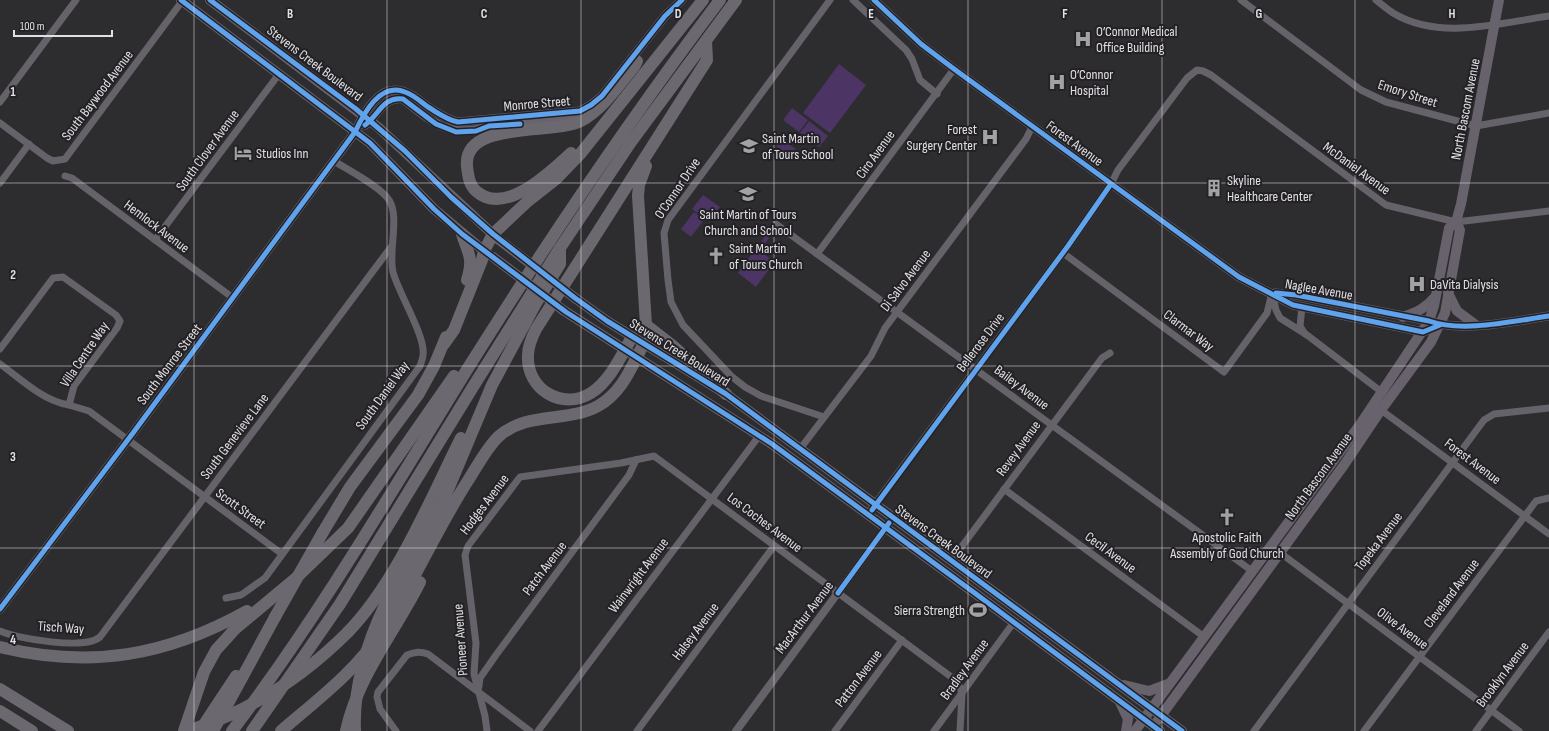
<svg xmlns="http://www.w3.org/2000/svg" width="1549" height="731" font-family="'Sofia Sans Condensed',sans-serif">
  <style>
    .green { fill: #4c3565 }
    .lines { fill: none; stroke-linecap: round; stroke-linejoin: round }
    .minor { stroke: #66626a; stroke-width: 7 }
    .tertiary { stroke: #66626a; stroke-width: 8 }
    .secondary { stroke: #68636e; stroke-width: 9 }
    .primary { stroke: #67626c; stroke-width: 10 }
    .motorway { stroke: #6c6870; stroke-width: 12 }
    .primary-bridge { stroke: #67626c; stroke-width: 10 }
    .motorway-bridge { stroke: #6c6870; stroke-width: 12 }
    .cycleway-casing { stroke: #232125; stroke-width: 8 }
    .cycleway { stroke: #60a3ed; stroke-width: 5 }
    .grid { fill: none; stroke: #e1e0e3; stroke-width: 1; stroke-opacity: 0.55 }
    .labels { text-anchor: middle; stroke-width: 4; stroke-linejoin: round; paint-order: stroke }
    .poi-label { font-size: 14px; fill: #e1e0e3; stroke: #232125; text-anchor: start }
    .street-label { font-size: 14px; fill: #e1e0e3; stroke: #232125 }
    .grid-label { font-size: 13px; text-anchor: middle; font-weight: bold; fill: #e1e0e3; stroke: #232125; stroke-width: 4; stroke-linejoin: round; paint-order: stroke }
  </style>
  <rect width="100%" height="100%" fill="#2d2c2e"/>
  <g class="green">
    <polygon points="839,64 866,85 830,133 803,113"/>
    <polygon points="792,108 808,120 799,132 783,120"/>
    <polygon points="809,121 828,136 819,147 800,133"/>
    <polygon points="782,138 799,152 794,159 776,146"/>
    <polygon points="703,195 720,207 709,221 692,209"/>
    <polygon points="694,212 704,220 691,237 681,229"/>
    <polygon points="766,235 769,238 763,247 767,250 764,254 771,259 766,265 770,268 756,287 738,273"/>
  </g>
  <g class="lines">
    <g class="minor">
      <polyline points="853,0 906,50 912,59 920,80 937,94"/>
      <polyline points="1241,0 1361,90 1386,102 1476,126 1549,113"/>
      <path d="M1376,0C1381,4 1387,9 1393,13C1439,41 1499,23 1549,16"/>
      <polyline points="0,102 76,0"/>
      <polyline points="0,123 47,158 53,161 65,159 183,0"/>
      <polyline points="65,176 72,178 233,298"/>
      <polyline points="0,183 29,144"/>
      <polyline points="1111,184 1118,170 1187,78 1197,70 1203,71 1211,75 1386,205 1456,222 1549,211"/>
      <polyline points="776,224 1252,571"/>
      <polyline points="155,240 279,74"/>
      <polyline points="1063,253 1224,372 1267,313 1272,293"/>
      <polyline points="817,254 954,69"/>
      <polyline points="1273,297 1276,310 1280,318 1307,335 1383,393"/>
      <polyline points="1302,307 1300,326 1305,334"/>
      <path d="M0,349L53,278L63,277L116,315L120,321L117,328L74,386L69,405C43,401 21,379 0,364"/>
      <polyline points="69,405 89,411 282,554"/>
      <polyline points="1381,410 1549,534"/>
      <polyline points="824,417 761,396 745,387 731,376 683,325 671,302 668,280 664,233 668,220 830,0"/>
      <polyline points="800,449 871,356 885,328 1026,139 1032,127"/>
      <polyline points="1004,489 1203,636"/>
      <polyline points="1271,546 1519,731"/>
      <polyline points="951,561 1102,358 1110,353"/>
      <path d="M226,598L241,595L265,578L420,366C421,363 423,358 423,355C426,337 398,292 393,272C388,251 400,217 389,200C381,187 348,170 334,161"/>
      <path d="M0,631C18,639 85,650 100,637L391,247"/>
      <polyline points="479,686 480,678 496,655 629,475 636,460"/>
      <path d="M396,731L380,709L377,697L378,692L407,655C415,652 420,651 428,654L530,731"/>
      <polyline points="487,731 485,716 474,674 476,643 465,555 468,546 520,477 621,463 654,456 958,682 962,694 960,731"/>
      <polyline points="538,731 759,436"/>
      <polyline points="637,731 774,546"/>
      <polyline points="835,731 902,640"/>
      <polyline points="934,731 1014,622"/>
      <polyline points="1254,731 1484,420 1494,414 1549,408"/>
      <polyline points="1364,731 1536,501 1549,498"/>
      <polyline points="1476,731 1549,632"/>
    </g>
    <g class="tertiary">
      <polyline points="868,514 1068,246 1111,184"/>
      <polyline points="736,731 893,518"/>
    </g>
    <g class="secondary">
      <polyline points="874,0 921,44 954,69 1239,277 1293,305 1423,332 1440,325"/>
      <path d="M365,125C379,115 383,96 403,99C432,122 451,140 489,126L574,117"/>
      <path d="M1275,293L1296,295L1429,321C1463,333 1513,321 1549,316"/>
      <path d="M0,609L133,433L355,132C364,113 380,82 405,92C414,95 421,102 428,107C438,113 447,120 458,122L580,111L591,105L602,96L665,16L682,0"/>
    </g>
    <g class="primary">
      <polyline points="181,0 370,143 434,209 489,255"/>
      <polyline points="210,0 378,127 499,240"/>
      <polyline points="1448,293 1457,311 1476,325"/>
      <polyline points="575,298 607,321 726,394 1182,731"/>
      <polyline points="563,310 772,444 976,594 1160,731"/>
      <path d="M1403,317C1417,312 1426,308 1435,297"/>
      <polyline points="1124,685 1149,691 1168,684"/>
      <polyline points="1120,702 1128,719 1126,731"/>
      <polyline points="1158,720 1344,465 1381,410 1431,342 1445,313 1460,230 1456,222"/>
      <polyline points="1135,731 1359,426 1429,321 1434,306 1449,228 1456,222 1461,204 1499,0"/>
    </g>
    <g class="motorway">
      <path d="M571,153C550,172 505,217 476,191C469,185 468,175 467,166C463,120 554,135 581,121C603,109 618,86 634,67L637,61"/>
      <polyline points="646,166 639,185 638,196 646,325 673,346 726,394"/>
      <path d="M462,234C468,254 474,257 467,280"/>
      <path d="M632,337C621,356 610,381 591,393C562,411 526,389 528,355C528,346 532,337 536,329L707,60L706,41"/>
      <polyline points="444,344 454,330 482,260 484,251 493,234 528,201 556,179 581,153 703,0"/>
      <polyline points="323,532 350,487 418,395 434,366 446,337"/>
      <polyline points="385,605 442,504 492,385 535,305 560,264 560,248"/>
      <path d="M348,632C397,581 429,502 461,438"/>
      <path d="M0,647C91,669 166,656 247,611"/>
      <polyline points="0,689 68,731"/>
      <polyline points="0,711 32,731"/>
      <polyline points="201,729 236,676"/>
      <polyline points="184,731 204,672 216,650 235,629 296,578 348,528 454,376"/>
      <polyline points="213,731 275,617"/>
      <path d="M232,731C319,616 392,491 468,368C547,242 630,119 720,0"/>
      <polyline points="252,731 340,604 471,390 560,248 631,142 736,0"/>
      <path d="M281,731C317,700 356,671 382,631C414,583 437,528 469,479C478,465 486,449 498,437C526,411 567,423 598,406C622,393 632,366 644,343"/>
      <path d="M346,731C358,675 395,632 420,582"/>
    </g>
    <g class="primary-bridge">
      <polyline points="502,242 575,298"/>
      <polyline points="493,257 563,310"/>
    </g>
    <g class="motorway-bridge">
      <polyline points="275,617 323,532"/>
      <path d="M187,731C250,712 302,678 348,632"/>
      <path d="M355,731C353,687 366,645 385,605"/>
    </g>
    <g class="cycleway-casing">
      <g id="cycleway">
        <polyline points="181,0 370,143 434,209 462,234 566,312 772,444 976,594 1160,731"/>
        <polyline points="210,0 356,109 405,151 451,197 493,234 575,298 607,321 726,394 1182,731"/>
        <polyline points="874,0 921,44 954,69 1239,277 1293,305 1423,332 1440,325"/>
        <path d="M365,125C379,115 383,96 403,99L436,124L456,132L476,131L489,126L520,124"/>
        <path d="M1276,293L1296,295L1429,321C1463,333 1513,321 1549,316"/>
        <polyline points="872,510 1068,246 1111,184"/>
        <polyline points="838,593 889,523"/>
        <path d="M0,609L133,433L355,132C364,113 380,82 405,92C414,95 421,102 428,107C438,113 447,120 458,122L580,111L591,105L602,96L665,16L682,0"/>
      </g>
    </g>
    <use href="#cycleway" class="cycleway"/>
  </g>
  <path class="grid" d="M194,0V731M387,0V731M581,0V731M774,0V731M968,0V731M1162,0V731M1355,0V731M0,183H1549M0,366H1549M0,548H1549"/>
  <defs>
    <g id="hospital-bare" transform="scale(1.38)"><path d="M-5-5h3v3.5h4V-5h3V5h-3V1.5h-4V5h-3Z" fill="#a2a1a4" stroke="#232125" stroke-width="2.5" paint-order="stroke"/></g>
    <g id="school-bare" transform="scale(1.38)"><path d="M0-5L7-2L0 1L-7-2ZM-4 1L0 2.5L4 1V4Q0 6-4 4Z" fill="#a2a1a4" stroke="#232125" stroke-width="2.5" paint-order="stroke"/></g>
    <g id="hotel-bare" transform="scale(1.38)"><path d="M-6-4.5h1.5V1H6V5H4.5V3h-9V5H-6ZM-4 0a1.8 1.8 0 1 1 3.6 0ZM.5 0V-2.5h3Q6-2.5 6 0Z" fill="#a2a1a4" stroke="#232125" stroke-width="2.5" paint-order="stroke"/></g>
    <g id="building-bare" transform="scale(1.38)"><path d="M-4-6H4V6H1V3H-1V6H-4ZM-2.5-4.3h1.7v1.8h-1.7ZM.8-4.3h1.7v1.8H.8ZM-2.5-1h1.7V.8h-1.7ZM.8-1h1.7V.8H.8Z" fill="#a2a1a4" stroke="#232125" stroke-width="2.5" paint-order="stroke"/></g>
    <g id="church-bare" transform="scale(1.38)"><path d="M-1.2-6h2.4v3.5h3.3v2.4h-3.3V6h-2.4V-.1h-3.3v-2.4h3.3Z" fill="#a2a1a4" stroke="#232125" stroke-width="2.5" paint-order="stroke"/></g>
    <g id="stadium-bare" transform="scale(1.38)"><path d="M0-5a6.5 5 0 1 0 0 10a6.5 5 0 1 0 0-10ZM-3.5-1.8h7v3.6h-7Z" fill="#a2a1a4" stroke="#232125" stroke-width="2.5" paint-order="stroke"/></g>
  </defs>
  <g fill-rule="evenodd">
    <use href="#hospital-bare" x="1083" y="39"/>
    <use href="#hospital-bare" x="1057" y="82"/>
    <use href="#hospital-bare" x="990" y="137"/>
    <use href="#school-bare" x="749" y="146"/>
    <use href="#hotel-bare" x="243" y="153"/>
    <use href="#building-bare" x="1214" y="188"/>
    <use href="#school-bare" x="748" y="194"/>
    <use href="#church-bare" x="716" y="256"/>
    <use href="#hospital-bare" x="1417" y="284"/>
    <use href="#church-bare" x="1227" y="517"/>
    <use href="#stadium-bare" x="978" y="610"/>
  </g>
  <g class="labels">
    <g class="poi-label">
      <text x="1096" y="36">O’Connor Medical<tspan x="1096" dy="16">Office Building</tspan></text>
      <text x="1070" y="79">O’Connor<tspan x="1070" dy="16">Hospital</tspan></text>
      <text x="977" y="134" text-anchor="end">Forest<tspan x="977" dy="16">Surgery Center</tspan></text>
      <text x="762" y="143">Saint Martin<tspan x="762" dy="16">of Tours School</tspan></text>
      <text x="256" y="158">Studios Inn</text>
      <text x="1227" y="185">Skyline<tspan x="1227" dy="16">Healthcare Center</tspan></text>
      <text x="748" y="219" text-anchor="middle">Saint Martin of Tours<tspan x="748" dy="16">Church and School</tspan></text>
      <text x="729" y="253">Saint Martin<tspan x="729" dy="16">of Tours Church</tspan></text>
      <text x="1430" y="289">DaVita Dialysis</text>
      <text x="1227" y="542" text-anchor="middle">Apostolic Faith<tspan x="1227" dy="16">Assembly of God Church</tspan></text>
      <text x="965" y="615" text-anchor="end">Sierra Strength</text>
    </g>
    <g class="street-label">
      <text transform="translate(315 63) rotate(37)" y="5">Stevens Creek Boulevard</text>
      <text transform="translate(1408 93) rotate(18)" y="5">Emory Street</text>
      <text transform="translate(97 95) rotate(-53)" y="5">South Baywood Avenue</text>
      <text transform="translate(537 103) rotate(-5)" y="5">Monroe Street</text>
      <text transform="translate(1465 109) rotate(-79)" y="5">North Bascom Avenue</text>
      <text transform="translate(1075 143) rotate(36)" y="5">Forest Avenue</text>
      <text transform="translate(207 150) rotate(-54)" y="5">South Clover Avenue</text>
      <text transform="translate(875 154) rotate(-54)" y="5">Ciro Avenue</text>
      <text transform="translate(1357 168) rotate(36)" y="5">McDaniel Avenue</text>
      <text transform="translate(677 188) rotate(-56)" y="5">O’Connor Drive</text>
      <text transform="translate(157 226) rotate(37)" y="5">Hemlock Avenue</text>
      <text transform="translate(905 280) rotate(-53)" y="5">Di Salvo Avenue</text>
      <text transform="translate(1319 289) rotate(10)" y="5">Naglee Avenue</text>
      <text transform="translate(1189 330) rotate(37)" y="5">Clarmar Way</text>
      <text transform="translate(980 342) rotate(-53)" y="5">Bellerose Drive</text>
      <text transform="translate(680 352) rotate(32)" y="5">Stevens Creek Boulevard</text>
      <text transform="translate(84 354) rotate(-56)" y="5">Villa Centre Way</text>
      <text transform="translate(169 364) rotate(-53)" y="5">South Monroe Street</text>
      <text transform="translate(1022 387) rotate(37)" y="5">Bailey Avenue</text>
      <text transform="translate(382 395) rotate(-54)" y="5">South Daniel Way</text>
      <text transform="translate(234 436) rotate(-53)" y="5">South Genevieve Lane</text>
      <text transform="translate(1018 448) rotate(-54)" y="5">Revey Avenue</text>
      <text transform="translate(1473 461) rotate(37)" y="5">Forest Avenue</text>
      <text transform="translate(1318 476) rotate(-54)" y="5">North Bascom Avenue</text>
      <text transform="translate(484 504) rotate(-53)" y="5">Hodges Avenue</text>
      <text transform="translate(241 508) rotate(36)" y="5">Scott Street</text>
      <text transform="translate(765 522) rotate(37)" y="5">Los Coches Avenue</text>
      <text transform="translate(944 541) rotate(36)" y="5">Stevens Creek Boulevard</text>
      <text transform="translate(1378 541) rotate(-53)" y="5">Topeka Avenue</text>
      <text transform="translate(1111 552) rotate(36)" y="5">Cecil Avenue</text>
      <text transform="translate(544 568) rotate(-53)" y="5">Patch Avenue</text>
      <text transform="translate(638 575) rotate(-53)" y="5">Wainwright Avenue</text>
      <text transform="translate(1451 593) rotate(-53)" y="5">Cleveland Avenue</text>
      <text transform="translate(804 617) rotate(-53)" y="5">MacArthur Avenue</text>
      <text transform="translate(61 627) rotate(4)" y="5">Tisch Way</text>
      <text transform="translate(1403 628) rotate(37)" y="5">Olive Avenue</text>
      <text transform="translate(695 631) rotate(-53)" y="5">Halsey Avenue</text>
      <text transform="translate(460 640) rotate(-94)" y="5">Pioneer Avenue</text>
      <text transform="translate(964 669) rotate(-54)" y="5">Bradley Avenue</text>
      <text transform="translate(1502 674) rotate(-53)" y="5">Brooklyn Avenue</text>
      <text transform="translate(858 678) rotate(-53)" y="5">Patton Avenue</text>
    </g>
  </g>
  <g class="grid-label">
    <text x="290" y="18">B</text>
    <text x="484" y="18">C</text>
    <text x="678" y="18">D</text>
    <text x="871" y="18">E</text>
    <text x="1065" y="18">F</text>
    <text x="1259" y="18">G</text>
    <text x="1452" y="18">H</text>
    <text x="13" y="96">1</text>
    <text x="13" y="279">2</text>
    <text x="13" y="461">3</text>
    <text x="13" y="644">4</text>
  </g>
  <path d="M14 30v6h98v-6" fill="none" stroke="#e1e0e3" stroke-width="2"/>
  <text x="20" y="30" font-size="12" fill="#e1e0e3" stroke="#232125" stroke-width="3" paint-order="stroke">100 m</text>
</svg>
